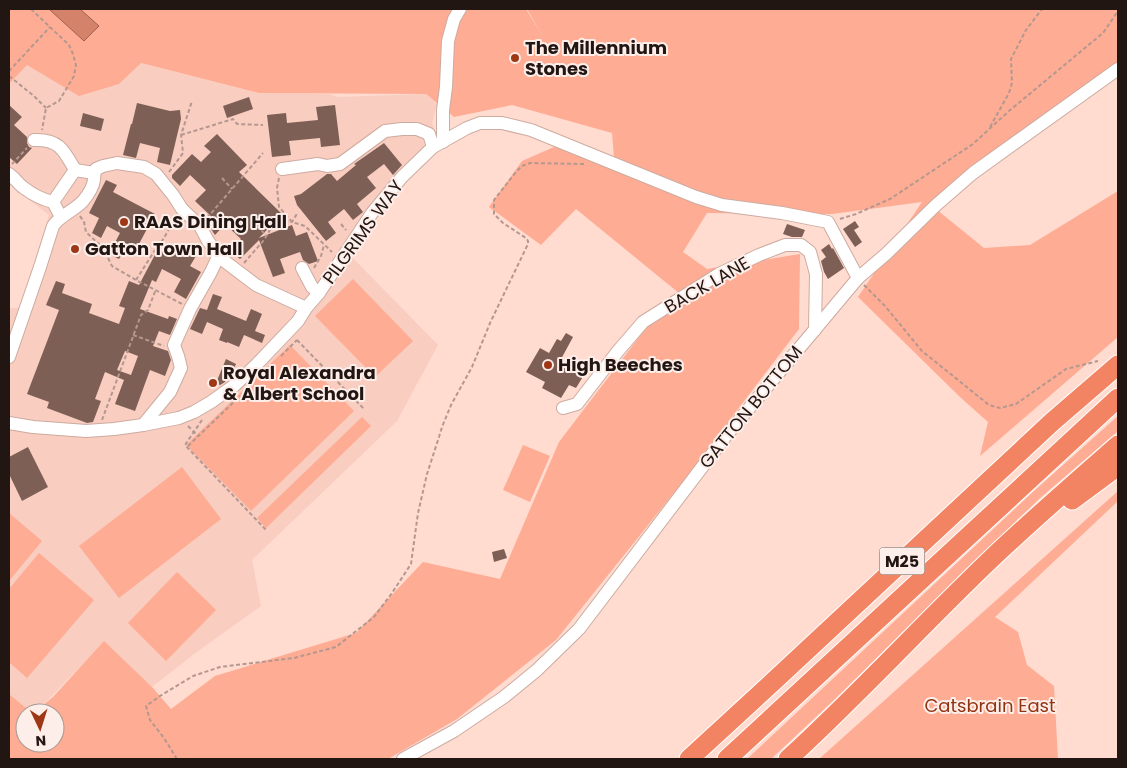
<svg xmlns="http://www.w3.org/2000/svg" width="1127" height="768" font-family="Poppins,sans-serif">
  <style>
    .built { fill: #f9cdc0 }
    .green { fill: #feac93; fill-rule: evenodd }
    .water { fill: #d4836a; stroke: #9f6250 }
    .building { fill: #7d5f55; fill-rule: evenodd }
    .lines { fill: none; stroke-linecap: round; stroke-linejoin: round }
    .minor-casing { stroke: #cdaba0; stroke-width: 14 }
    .highway-casing { stroke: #fff; stroke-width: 21 }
    .path { stroke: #b49890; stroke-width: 2; stroke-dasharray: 4 2.5; stroke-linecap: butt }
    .minor { stroke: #fff; stroke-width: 12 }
    .highway { stroke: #f28463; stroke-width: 19 }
    .poi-dot { fill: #9e3715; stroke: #fdeeea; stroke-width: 2 }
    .labels { text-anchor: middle; stroke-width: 4; stroke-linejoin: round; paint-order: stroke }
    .shield { fill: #fdeeea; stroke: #645753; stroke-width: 1 }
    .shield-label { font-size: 16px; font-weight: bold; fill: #221612 }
    .poi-label { font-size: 18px; font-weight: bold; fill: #221612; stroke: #fdeeea; text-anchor: start }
    .street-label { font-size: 18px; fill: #221612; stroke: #fdeeea }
    .park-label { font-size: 18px; fill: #933312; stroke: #fdeeea }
  </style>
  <rect width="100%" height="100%" fill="#ffdbd0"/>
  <polygon class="built" points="140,63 259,93 329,94 338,97 426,94 437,104 432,123 437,135 383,192 343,248 438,345 397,421 252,560 261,606 194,654 152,687 104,642 42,706 26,708 9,694 9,308 21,308 49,215 12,186 9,186 9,84 27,65 119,84"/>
  <g class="green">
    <path d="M9,9H526L543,37L527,9H1118V62L1009,141L931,205L984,248L1030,245L1118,191V337L980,456L988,422L960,397L858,297L922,202L832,214L707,213L683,252L707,269L800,254L799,329L681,484L556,640L457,719L388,759H9V694L26,708L42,706L53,697L104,641L152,687L171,709L215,676L356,633L423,562L500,579L559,442L646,328L685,298L576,209L541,245L489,207L522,161L554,147L614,157L612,133L512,105L454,117L426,94L259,93L141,63L119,84L79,96L27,65L9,84ZM25,713H55V743H25Z"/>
    <polygon points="353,279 413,341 375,377 315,316"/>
    <polygon points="290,345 354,411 251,511 186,445"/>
    <polygon points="1118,416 1118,431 1040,498 958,577 835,699 771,759 747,759 1034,491"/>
    <polygon points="362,417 371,426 266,528 257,518"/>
    <polygon points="523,445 550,456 530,502 503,490"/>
    <polygon points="182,467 221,519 119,598 79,546"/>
    <polygon points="1118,491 1118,501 995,617 1018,632 1027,665 1054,686 1058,759 819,759"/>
    <polygon points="9,513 42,541 9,581"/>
    <polygon points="39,553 94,600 27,678 9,662 9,589"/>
    <polygon points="177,572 216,610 166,661 128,623"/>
  </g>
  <polygon class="water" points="51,9 80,9 99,26 84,41 50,10"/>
  <g class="building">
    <polygon points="249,97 253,109 227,118 223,106"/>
    <polygon points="137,103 170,111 180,110 181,119 170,165 157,162 160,148 140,143 136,158 123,155 131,124 132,124"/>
    <polygon points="9,105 22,117 14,125 27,137 27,143 29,147 32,148 17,164 9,157"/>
    <polygon points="335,105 340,145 321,147 320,138 289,141 291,155 272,157 267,115 286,113 287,123 318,120 316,107"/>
    <polygon points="83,113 104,119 101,131 80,126"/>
    <polygon points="217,134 247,165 239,172 282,214 259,238 292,225 296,236 307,232 318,261 309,264 303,260 300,252 280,259 285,273 273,277 259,240 240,259 230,250 241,239 225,224 215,235 213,232 208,223 213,218 195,201 206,190 190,175 180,186 172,178 172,175 192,154 201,162 211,152 204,146"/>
    <polygon points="384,143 402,165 393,175 384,164 367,177 376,188 357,204 363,212 353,220 344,209 328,222 336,233 326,241 297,205 294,196 301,194 327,174 331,174 337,181 356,165 354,164"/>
    <polygon points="106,180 117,185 113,192 155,214 132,257 123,252 119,259 109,254 120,233 107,226 101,238 92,233 99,218 89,213"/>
    <polygon points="855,221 859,227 854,230 862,242 855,247 843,229"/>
    <polygon points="787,224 805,230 802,237 792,237 783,234"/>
    <polygon points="829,244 832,249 833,248 844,268 828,279 824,272 821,261 826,257 821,250"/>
    <path d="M174,245L196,256L190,266L201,272L186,299L174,292L181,279L162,269L156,282L152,280L140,309L168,319L169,316L177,319L170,335L159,331L153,346L168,351L171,360L165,376L150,370L135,411L115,404L124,380L105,372L95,399L101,401L93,422L87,423L47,408L49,402L27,394L59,310L46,305L56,281L65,284L62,293L92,304L89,313L119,324L125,308L119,306L129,281L139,285L158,249L169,254ZM125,351L138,356L131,375L117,370Z"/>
    <polygon points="213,294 222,297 217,309 246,321 251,309 262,314 255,331 265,335 262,343 244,335 239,347 227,342 227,343 219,340 223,329 207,322 202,334 190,329 200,308 207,310"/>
    <polygon points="566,333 573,337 560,361 584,375 576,388 569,385 561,398 542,388 545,382 526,372 540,348 549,353 557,339 561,341"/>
    <polygon points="226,359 236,364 229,380 226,379 225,382 220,385 216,383"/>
    <polygon points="28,447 48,487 22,501 9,474 9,457"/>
    <polygon points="504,549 507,558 494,562 492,552"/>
  </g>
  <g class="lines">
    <g class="minor-casing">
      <g id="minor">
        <path d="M34,140C59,139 64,150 75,170"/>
        <polyline points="443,142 443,110 446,87 448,41 454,19 460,9"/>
        <polyline points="282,169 318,164 327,166 340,164 385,131 402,129 417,129 429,134 433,147"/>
        <path d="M9,174C15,178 18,184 24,188C32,194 44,200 53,202"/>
        <polyline points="61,217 53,202 75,170 94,173"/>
        <polyline points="302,268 312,287 319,293"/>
        <path d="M9,357L40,267L53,226C60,215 74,211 83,201C88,195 93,187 94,180C94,175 94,173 96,169L103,166L117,163L144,167L156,174L173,195L182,209L200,226L208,241L223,260L256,285L306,308"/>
        <polyline points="563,408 577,404 618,351 643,322 719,274 759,255 785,245 801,245 810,252 816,274 815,330"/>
        <polyline points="9,423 33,427 86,431 114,429 143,425 179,418 194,412 211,402 235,385 257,364 298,321 306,308 319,293 372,213 402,177 433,147 467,128 480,123 502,123 531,130 696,197 722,205 782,213 828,222 858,278"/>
        <polyline points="143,425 170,392 181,368 178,356 174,345 190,309 211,272 219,255"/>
        <polyline points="403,759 454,731 504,697 537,670 579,629 725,437 858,278 886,254 935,206 973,173 1118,69"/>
      </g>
    </g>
    <g class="highway-casing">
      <g id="highway">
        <polyline points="1072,500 1118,466"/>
        <polyline points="689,759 776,679 1052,422 1118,365"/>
        <polyline points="727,759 1118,398"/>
        <path d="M788,759C858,695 922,625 991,559C1032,520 1075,483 1118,445"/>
      </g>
    </g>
    <g class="path">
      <polyline points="31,9 69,45 73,54 76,65 74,76 59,101 46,108 42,130"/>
      <polyline points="9,71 50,27"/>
      <polyline points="9,76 34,96 46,108"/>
      <polyline points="990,127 1009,93 1012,83 1011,59 1026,30 1042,9"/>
      <polyline points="181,135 233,119 237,124 263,125"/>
      <polyline points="12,164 27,148"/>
      <polyline points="169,172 183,153 181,135 192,101"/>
      <polyline points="222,178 232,189"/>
      <polyline points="279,178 277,188 279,207 292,222 305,226 332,252"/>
      <polyline points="80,216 84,222 86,232 103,248 112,266 136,280 182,304"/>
      <polyline points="207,218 263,153"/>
      <polyline points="840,219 856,214 890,199 973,144 1009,111 1103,33 1118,11"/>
      <polyline points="341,224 346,230"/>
      <polyline points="257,226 267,236"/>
      <polyline points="244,263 264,240 271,228 288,222 292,222 298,212"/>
      <polyline points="314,268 321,256 324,245"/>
      <polyline points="136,280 155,250 161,243 176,217"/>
      <polyline points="864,285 885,306 922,351 989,405 1000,408 1016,404 1066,369 1098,361"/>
      <polyline points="133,335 164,346"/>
      <polyline points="297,340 364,409"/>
      <polyline points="281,356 297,340"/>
      <polyline points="102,420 141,315 148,310 156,289"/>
      <polyline points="202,420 185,445 267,531"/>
      <polyline points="188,426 198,436"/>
      <polyline points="188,446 240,396"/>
      <polyline points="177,759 164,738 150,720 146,706 160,696 193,676 220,667 294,658 336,647 374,617 392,593 411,564 418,513 427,474 439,437 442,427 451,405 472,367 490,323 528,244 528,241 526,238 503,223 494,214 494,200 516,172 522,166 530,163 584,164"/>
    </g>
    <use href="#minor" class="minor"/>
    <use href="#highway" class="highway"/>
  </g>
  <g class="poi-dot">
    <circle cx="515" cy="58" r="5"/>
    <circle cx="124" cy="222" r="5"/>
    <circle cx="75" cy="249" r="5"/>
    <circle cx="548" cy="365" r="5"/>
    <circle cx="213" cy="383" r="5"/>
  </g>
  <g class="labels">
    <rect class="shield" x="879.5" y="547.5" width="45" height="27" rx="4"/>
    <g class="shield-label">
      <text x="902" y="567">M25</text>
    </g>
    <g class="poi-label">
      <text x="525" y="54">The Millennium<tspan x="525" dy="21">Stones</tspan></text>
      <text x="134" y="228">RAAS Dining Hall</text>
      <text x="85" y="255">Gatton Town Hall</text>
      <text x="558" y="371">High Beeches</text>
      <text x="223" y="379">Royal Alexandra<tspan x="223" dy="21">&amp; Albert School</tspan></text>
    </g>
    <g class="street-label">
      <text transform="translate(363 232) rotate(-54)" y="6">PILGRIMS WAY</text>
      <text transform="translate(707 285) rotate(-30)" y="6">BACK LANE</text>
      <text transform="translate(751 407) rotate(-51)" y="6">GATTON BOTTOM</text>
    </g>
    <g class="park-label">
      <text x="990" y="712">Catsbrain East</text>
    </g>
  </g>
  <rect width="1127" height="768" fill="none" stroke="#221612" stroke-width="20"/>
  <g transform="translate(40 728) rotate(176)"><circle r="24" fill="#fdeeea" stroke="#a59894"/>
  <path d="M0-4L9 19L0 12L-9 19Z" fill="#9e3715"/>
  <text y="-8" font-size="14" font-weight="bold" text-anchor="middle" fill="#221612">N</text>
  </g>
</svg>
